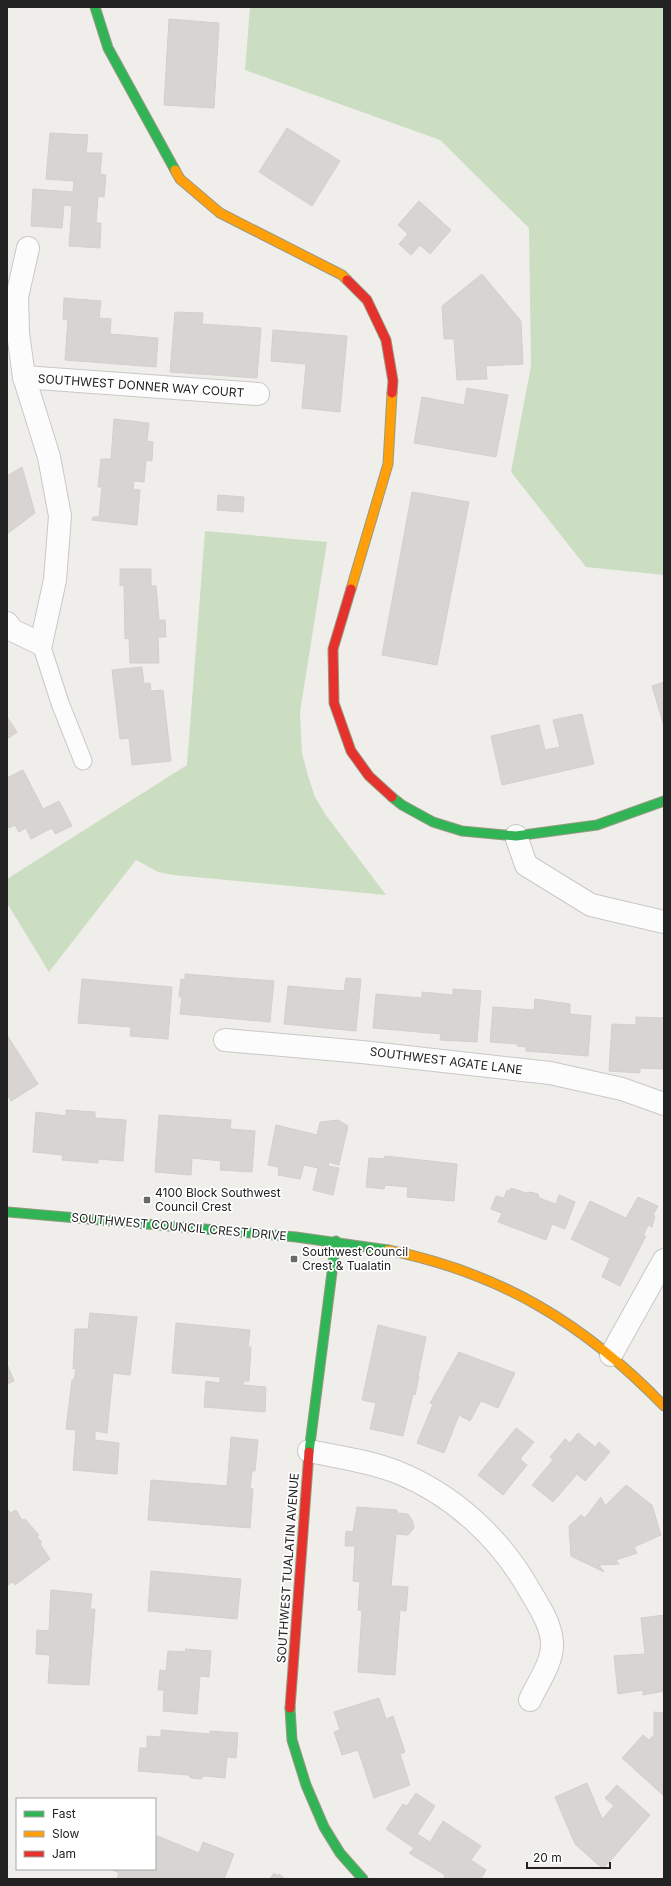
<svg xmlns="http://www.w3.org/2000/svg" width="671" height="1886" font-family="Inter,sans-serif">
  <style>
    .forest { fill: #cbdec1 }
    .building { fill: #d7d4d2; stroke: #d3d0cc }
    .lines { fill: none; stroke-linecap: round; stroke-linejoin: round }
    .lane-casing { stroke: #c9c8c7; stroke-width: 19 }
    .street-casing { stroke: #c9c8c7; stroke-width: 24 }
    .fast-casing { stroke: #999a82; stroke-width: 11 }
    .slow-casing { stroke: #999a82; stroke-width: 11 }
    .jam-casing { stroke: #999a82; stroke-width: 11 }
    .lane { stroke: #fdfcfc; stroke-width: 17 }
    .street { stroke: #fdfcfc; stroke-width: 22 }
    .fast { stroke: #30b455; stroke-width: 9 }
    .slow { stroke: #ff9f0a; stroke-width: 9 }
    .jam { stroke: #e5322d; stroke-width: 9 }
    .poi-dot { fill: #6a6968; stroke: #fff; stroke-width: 1.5 }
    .labels { text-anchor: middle; stroke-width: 3.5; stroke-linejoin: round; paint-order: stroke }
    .street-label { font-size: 12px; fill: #222; stroke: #fff }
    .poi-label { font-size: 12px; fill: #222; stroke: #fff; text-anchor: start }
  </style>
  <rect width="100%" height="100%" fill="#f0eeeb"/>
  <g class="forest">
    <polygon points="250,7 664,7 664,575 586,567 511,472 531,366 529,228 440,140 245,70"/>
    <polygon points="205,531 327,542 300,712 302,753 308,776 315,797 325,814 386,895 173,875 158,872 136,860 49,972 7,903 7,879 187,765"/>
  </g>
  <g class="building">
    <polygon points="169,19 219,23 214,108 164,105"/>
    <polygon points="287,128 340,161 312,206 259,172"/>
    <polygon points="50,133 88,135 86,153 102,153 100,174 106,175 104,197 98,196 96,223 101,223 100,248 69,246 72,206 64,205 62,228 31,226 33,189 73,192 74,181 46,179"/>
    <polygon points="419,201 451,230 430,254 420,245 411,255 399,244 408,234 398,225"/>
    <polygon points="482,274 521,321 523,364 486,366 487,379 457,380 454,339 444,339 442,306"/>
    <polygon points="64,298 101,301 99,318 111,319 110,334 158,338 156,367 65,360 68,320 63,319"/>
    <polygon points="175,312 203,313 202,324 261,328 257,378 170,372"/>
    <polygon points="273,330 347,336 340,412 302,408 306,364 271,361"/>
    <polygon points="467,388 508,395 496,457 414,443 422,397 464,405"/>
    <polygon points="114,419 149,423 147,441 153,442 152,461 146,460 144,482 134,481 133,489 140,490 137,525 92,520 93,517 99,517 102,487 98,487 101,459 111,459"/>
    <polygon points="22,467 35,513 7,534 7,476"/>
    <polygon points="412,492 469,502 437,665 382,655"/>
    <polygon points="218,495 244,497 243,512 217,510"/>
    <polygon points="120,569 151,569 151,586 156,586 159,620 165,620 166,637 158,637 159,663 130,663 129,638 125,639 124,585 120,586"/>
    <polygon points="142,667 144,684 150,683 151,691 163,690 171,761 132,765 129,738 120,739 112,670"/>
    <polygon points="664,682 664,726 652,686"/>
    <polygon points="582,714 594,764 502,785 491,736 539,725 545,750 560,747 553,720"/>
    <polygon points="7,717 17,732 7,739"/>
    <polygon points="23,770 43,809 59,801 72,826 55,834 52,828 31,839 26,828 19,832 15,825 9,828 7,825 7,778"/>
    <polygon points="185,974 274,981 270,1022 180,1014 182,997 179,997 181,979 185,980"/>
    <polygon points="346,978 361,979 356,1031 284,1024 288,986 344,991"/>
    <polygon points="82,979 172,987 168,1039 130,1036 131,1027 78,1023"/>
    <polygon points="453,989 481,991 477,1042 440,1040 441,1034 373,1028 376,994 422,998 422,992 453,995"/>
    <polygon points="535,999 570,1004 570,1014 591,1016 588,1056 526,1051 526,1047 517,1046 518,1044 490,1042 493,1007 534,1010"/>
    <polygon points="636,1017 664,1018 664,1069 640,1068 640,1073 609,1071 612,1024 636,1025"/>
    <polygon points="7,1035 38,1084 11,1101 7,1094"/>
    <polygon points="66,1110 95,1112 95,1118 126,1120 123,1161 98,1159 98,1163 62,1160 63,1155 33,1152 36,1112 66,1116"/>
    <polygon points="159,1115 231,1120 230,1129 255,1131 252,1172 220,1170 221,1161 192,1158 191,1175 155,1172"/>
    <polygon points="338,1120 348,1126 339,1165 329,1162 328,1166 339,1168 333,1195 313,1190 318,1168 304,1165 300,1179 278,1175 279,1167 268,1165 276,1125 317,1135 320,1122"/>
    <polygon points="385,1156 457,1164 454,1201 407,1197 408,1187 385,1185 384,1189 366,1187 369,1158 384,1159"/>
    <polygon points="511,1188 526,1193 530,1192 538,1194 539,1198 556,1204 559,1195 575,1202 565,1229 552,1224 546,1240 498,1222 502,1213 491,1209 496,1196 504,1198 507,1190 510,1191"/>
    <polygon points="638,1197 658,1206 653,1215 655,1216 652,1227 648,1225 643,1236 646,1236 620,1286 602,1277 610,1258 571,1239 590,1201 626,1218"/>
    <polygon points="90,1313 137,1317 130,1375 113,1373 107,1433 95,1431 95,1440 119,1443 117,1474 73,1470 76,1430 66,1429 72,1380 74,1380 76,1368 73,1369 75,1329 88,1329"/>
    <polygon points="176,1323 250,1330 248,1347 251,1347 249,1381 244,1381 243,1385 266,1387 265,1412 204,1407 206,1381 220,1383 220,1377 172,1373"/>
    <polygon points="378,1325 426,1337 418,1376 419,1376 415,1395 413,1394 403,1436 370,1429 376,1403 362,1400"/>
    <polygon points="459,1352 515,1373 498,1408 481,1401 470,1421 459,1415 444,1453 417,1443 433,1404 430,1403"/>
    <polygon points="7,1364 14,1381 7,1384"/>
    <polygon points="516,1428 534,1442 520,1459 527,1465 503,1495 478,1475"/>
    <polygon points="578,1433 595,1447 599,1442 610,1452 585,1481 577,1474 553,1502 532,1485 553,1460 550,1457 565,1439 570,1443"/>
    <polygon points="231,1437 258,1440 255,1471 252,1471 250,1488 253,1489 250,1528 148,1520 151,1480 227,1486"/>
    <polygon points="626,1485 652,1505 661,1535 634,1547 637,1553 616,1560 619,1564 599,1565 604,1572 571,1556 569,1526 581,1515 585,1518 601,1497 605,1506"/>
    <polygon points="357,1507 397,1510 397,1513 408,1514 413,1522 414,1528 408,1535 396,1534 391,1586 408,1587 406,1611 400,1610 395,1675 358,1672 362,1611 358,1610 360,1582 353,1581 355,1546 345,1546 346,1531 353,1532"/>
    <polygon points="7,1509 11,1513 16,1510 22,1520 25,1519 39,1535 37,1537 42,1542 40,1544 50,1559 15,1585 12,1582 7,1586"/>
    <polygon points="151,1571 241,1579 237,1619 148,1611"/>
    <polygon points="51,1590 92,1594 90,1609 95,1609 89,1685 48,1683 50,1655 36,1654 37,1630 49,1631"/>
    <polygon points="664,1615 664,1691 643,1695 643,1690 618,1694 614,1656 645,1654 641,1618"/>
    <polygon points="185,1649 211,1651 209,1677 200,1676 197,1714 163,1711 164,1690 158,1690 160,1670 166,1671 168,1651 186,1652"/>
    <polygon points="379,1698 386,1719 393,1716 405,1752 400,1754 410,1785 374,1798 358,1750 342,1755 334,1732 340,1730 334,1712"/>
    <polygon points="654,1712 664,1713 664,1796 622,1758 643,1735 649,1740 654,1735"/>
    <polygon points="161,1730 210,1734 210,1731 238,1733 236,1758 227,1757 225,1778 204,1776 201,1779 191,1778 188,1775 138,1771 140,1748 147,1748 147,1736 161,1737"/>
    <polygon points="587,1783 602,1819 614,1806 605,1798 617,1785 650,1815 603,1869 575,1844 555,1797"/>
    <polygon points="416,1793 435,1806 417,1834 430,1842 443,1821 481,1846 471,1860 486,1870 481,1879 444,1879 445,1875 409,1853 414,1848 386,1829 403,1804 407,1806"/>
    <polygon points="155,1835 199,1853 203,1842 234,1854 224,1879 117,1879 119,1873 110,1869 155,1869"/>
    <polygon points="274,1873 278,1876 279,1874 285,1879 270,1879"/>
  </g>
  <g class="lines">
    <g class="lane-casing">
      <polyline id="lane" points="41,644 60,703 83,761"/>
    </g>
    <g class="street-casing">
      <g id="street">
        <polyline points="24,377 258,394"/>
        <polyline points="7,623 12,630 41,644 55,580 60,516 49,457 24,377 18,333 17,297 28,248"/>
        <polyline points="516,836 526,865 591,905 664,922"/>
        <polyline points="225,1040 362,1052 550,1073 622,1089 664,1104"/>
        <polyline points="611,1355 664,1260"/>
        <path d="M309,1451C338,1457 369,1461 397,1472C454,1495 501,1539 530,1591C540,1608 553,1627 552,1647C551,1665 537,1684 530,1700"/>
      </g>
    </g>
    <g class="fast-casing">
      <g id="fast">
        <polyline points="95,7 108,48 175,170"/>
        <polyline points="392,797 402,805 433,822 462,831 516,836 597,825 664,801"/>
        <polyline points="8,1212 296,1237 388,1250"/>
        <polyline points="309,1452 336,1241"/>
        <polyline points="290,1708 292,1740 306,1785 324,1827 340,1853 363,1879"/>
      </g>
    </g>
    <g class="slow-casing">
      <g id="slow">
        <polyline points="175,170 180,179 220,213 342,275 347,280"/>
        <polyline points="351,589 388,464 392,393"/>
        <path d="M388,1250C501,1273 585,1324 664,1406"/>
      </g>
    </g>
    <g class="jam-casing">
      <g id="jam">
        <polyline points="347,280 367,300 386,340 393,381 392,393"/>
        <polyline points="351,589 333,649 334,703 351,751 369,776 392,797"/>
        <polyline points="290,1708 309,1452"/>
      </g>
    </g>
    <use href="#lane" class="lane"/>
    <use href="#street" class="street"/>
    <use href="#fast" class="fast"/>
    <use href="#slow" class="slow"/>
    <use href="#jam" class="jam"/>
  </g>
  <g class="poi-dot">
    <rect x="143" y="1196" width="8" height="8" rx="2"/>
    <rect x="290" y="1255" width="8" height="8" rx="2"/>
  </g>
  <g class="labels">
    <g class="street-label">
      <text transform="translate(141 386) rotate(4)" y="4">SOUTHWEST DONNER WAY COURT</text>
      <text transform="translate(446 1061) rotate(7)" y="4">SOUTHWEST AGATE LANE</text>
      <text transform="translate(179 1227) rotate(5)" y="4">SOUTHWEST COUNCIL CREST DRIVE</text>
      <text transform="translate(288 1568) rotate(-86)" y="4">SOUTHWEST TUALATIN AVENUE</text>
    </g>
    <g class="poi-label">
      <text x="155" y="1197">4100 Block Southwest<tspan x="155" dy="14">Council Crest</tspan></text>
      <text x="302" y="1256">Southwest Council<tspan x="302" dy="14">Crest &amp; Tualatin</tspan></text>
    </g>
  </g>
  <rect width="671" height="1886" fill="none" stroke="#222222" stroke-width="16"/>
  <rect x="16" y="1798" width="140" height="72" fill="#ffffff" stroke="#a7a7a7"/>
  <rect x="24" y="1811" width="20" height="6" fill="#30b455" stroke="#a7a7a7"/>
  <text x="52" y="1818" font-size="12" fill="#222222">Fast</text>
  <rect x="24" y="1831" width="20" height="6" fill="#ff9f0a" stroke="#a7a7a7"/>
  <text x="52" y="1838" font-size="12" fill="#222222">Slow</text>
  <rect x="24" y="1851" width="20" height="6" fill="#e5322d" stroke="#a7a7a7"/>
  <text x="52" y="1858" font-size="12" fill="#222222">Jam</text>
  <path d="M527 1862v6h83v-6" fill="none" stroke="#222222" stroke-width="2"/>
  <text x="533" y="1862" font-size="12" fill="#222222" stroke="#ffffff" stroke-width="3" paint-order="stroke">20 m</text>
</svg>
